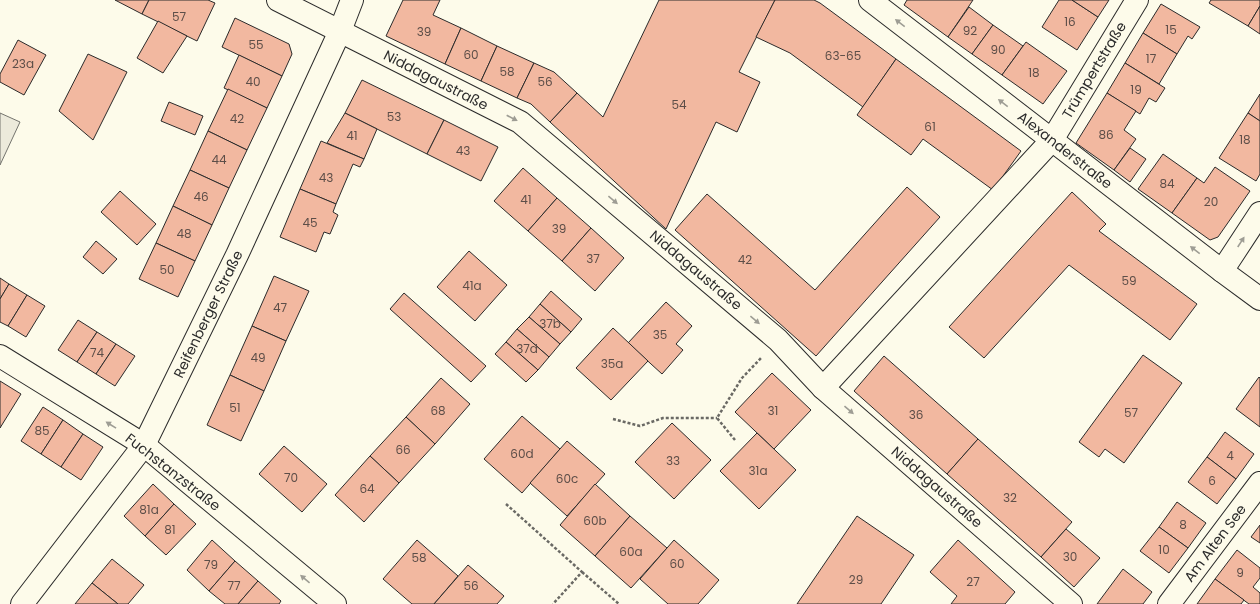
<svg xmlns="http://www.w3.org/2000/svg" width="1260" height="604" font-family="Poppins,sans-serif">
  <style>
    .parking { fill: #eceadb; stroke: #74746e }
    .building { fill: #f2b8a0; stroke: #2b2b2b }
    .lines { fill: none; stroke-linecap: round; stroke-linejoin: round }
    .minor-casing { stroke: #2b2b2b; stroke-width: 24 }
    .path { stroke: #6a6964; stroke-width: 2.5; stroke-dasharray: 3 2; stroke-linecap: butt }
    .minor { stroke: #fdfbea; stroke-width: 22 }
    .oneway { fill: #9e9d94 }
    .labels { text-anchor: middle; stroke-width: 3; stroke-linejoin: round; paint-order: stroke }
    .number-label { font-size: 12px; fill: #5d4e48 }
    .street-label { font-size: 14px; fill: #2b2b2b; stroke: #fdfbea }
  </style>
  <rect width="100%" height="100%" fill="#fdfbea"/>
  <polygon class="parking" points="0,113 20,122 0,165"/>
  <g class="building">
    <polygon points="115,0 149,0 142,14"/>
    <polygon points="149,0 208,0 215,3 197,41 142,14"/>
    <polygon points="403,0 440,0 433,15 461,28 445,64 386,36"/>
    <polygon points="659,0 775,0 739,72 760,82 737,132 716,122 666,229 550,122 577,93 603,117"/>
    <polygon points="775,0 814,0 820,3 896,59 863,107 790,53 756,37"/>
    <polygon points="907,0 973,0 948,37 904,5"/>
    <polygon points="1059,0 1072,0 1098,17 1077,50 1042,27"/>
    <polygon points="1072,0 1109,0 1098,17"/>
    <polygon points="1211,0 1260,0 1260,6 1248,26 1209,3"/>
    <polygon points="1161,4 1200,27 1192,39 1188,36 1177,54 1143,33"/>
    <polygon points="1260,6 1260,34 1248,26"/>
    <polygon points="969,7 993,25 972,54 948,37"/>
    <polygon points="235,18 289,44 292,54 282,76 222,47"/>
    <polygon points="158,21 187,36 163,73 137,58"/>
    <polygon points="993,25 1023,46 1002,75 972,54"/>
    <polygon points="461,28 497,46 481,81 445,64"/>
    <polygon points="1143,33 1177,54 1159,84 1125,63"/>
    <polygon points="18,40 46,55 24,95 0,82 0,74"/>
    <polygon points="1026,42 1067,71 1043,104 1002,75"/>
    <polygon points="497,46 534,63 517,98 481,81"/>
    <polygon points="88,54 127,72 93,140 59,111"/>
    <polygon points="239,55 282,76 267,108 224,88"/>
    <polygon points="896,59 1021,151 993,190 923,139 911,155 857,115"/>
    <polygon points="534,63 554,72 577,93 550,122 531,104 517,98"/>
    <polygon points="1125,63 1165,88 1156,102 1149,98 1140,114 1107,93"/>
    <polygon points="362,80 444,120 427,154 345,113"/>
    <polygon points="228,89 267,108 247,150 208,131"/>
    <polygon points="1107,93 1136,111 1124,130 1136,139 1114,170 1076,143"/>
    <polygon points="1260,94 1260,121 1248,113"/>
    <polygon points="169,102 203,116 195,135 161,121"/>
    <polygon points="345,113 377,129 364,159 327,143"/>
    <polygon points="1248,113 1260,121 1260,174 1256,181 1219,158"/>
    <polygon points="444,120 498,147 481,181 427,154"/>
    <polygon points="208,131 247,150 229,188 190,170"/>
    <polygon points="321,141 364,159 360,167 353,164 336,204 300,189"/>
    <polygon points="1130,148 1146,159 1130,182 1114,170"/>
    <polygon points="1163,154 1197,178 1172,213 1138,189"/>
    <polygon points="1215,167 1250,191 1218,237 1210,240 1172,213 1197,178 1204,183"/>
    <polygon points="523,168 557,198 528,231 494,201"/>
    <polygon points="190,170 229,188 212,225 173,206"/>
    <polygon points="907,187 940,217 816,356 675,230 707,194 815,290"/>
    <polygon points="300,189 336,204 333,212 338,215 330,234 324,232 316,252 280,237"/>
    <polygon points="120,191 156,224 137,245 101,212"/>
    <polygon points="1072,192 1106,224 1099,231 1197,304 1170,340 1069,265 984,358 949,327"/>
    <polygon points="557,198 591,228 562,261 528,231"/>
    <polygon points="173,206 212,225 195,261 156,243"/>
    <polygon points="591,228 624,258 595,291 562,261"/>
    <polygon points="96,241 117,259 103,274 83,257"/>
    <polygon points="156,243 195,261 178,297 139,279"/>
    <polygon points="469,251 507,285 475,321 437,287"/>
    <polygon points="274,276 309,291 286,341 252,326"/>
    <polygon points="0,278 9,284 0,299"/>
    <polygon points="9,284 27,295 8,326 0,322 0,299"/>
    <polygon points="551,291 582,319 571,332 540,304"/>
    <polygon points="404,293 486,366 471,382 390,309"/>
    <polygon points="27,295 45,306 26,337 8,326"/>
    <polygon points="666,302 692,326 676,344 683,350 662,374 628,343"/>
    <polygon points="540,304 571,332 560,344 529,317"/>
    <polygon points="529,317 560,344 549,357 517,329"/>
    <polygon points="78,320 97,332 77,362 58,350"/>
    <polygon points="252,326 286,341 264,391 230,375"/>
    <polygon points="613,328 648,361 611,400 576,368"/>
    <polygon points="517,329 549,357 538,370 506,342"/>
    <polygon points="97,332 116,344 96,374 77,362"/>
    <polygon points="506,342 538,370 526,382 495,354"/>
    <polygon points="116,344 135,356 115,386 96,374"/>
    <polygon points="1143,355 1182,383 1124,463 1105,449 1099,457 1079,442"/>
    <polygon points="884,356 978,439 947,474 854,391"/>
    <polygon points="772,373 811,410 774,449 735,412"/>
    <polygon points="230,375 264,391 241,441 207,425"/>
    <polygon points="1259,377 1260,378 1260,427 1236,409"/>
    <polygon points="441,378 470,404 435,444 406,417"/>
    <polygon points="0,381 21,394 0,428"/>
    <polygon points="43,407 63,420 41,454 21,441"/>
    <polygon points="522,416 560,449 522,493 484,459"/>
    <polygon points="406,417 435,444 399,483 370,456"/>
    <polygon points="63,420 83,434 61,467 41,454"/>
    <polygon points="672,423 711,460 674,499 635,462"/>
    <polygon points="1225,432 1254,454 1236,479 1207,457"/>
    <polygon points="757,433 796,470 759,509 720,471"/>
    <polygon points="83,434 103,447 81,480 61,467"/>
    <polygon points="978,439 1072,522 1041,557 947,474"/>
    <polygon points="567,441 605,474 567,516 530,483"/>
    <polygon points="284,446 327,484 302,512 259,474"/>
    <polygon points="370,456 399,483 364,522 335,495"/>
    <polygon points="1207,457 1236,479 1217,504 1188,482"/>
    <polygon points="153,484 174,504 145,536 124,516"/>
    <polygon points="595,484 630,516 595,556 560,525"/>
    <polygon points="1177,502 1206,523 1188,548 1159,527"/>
    <polygon points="174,504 196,524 166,555 145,536"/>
    <polygon points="630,516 667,548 631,588 595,556"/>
    <polygon points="857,516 914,555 881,604 797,604"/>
    <polygon points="1260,525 1260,543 1251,537"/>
    <polygon points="1159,527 1188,548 1169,573 1140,551"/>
    <polygon points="1066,529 1100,558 1074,587 1041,557"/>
    <polygon points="212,540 235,561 209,591 187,570"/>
    <polygon points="417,540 458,576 434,604 412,604 383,579"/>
    <polygon points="674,540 719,580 698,604 668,604 640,579"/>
    <polygon points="958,540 1015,592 1005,604 951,604 957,596 930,572"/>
    <polygon points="1237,550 1260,568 1260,578 1253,587 1260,593 1260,604 1249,604 1215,579"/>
    <polygon points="112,559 144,585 128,604 118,604 92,583"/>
    <polygon points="235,561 258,581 238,604 225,604 209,591"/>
    <polygon points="468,565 504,596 497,604 434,604"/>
    <polygon points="1123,569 1152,592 1143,604 1097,604"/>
    <polygon points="1215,579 1244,600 1241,604 1197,604"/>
    <polygon points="258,581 281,601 279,604 238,604"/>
    <polygon points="92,583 118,604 75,604"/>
  </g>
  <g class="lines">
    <g class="minor-casing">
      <g id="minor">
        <polyline points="278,0 520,122 778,340 823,388 1071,604"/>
        <polyline points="870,0 1222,271 1260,299"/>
        <polyline points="1222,271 1260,213"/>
        <polyline points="0,356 144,445 335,604"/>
        <polyline points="823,388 1052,140 1137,0"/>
        <polyline points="22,604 144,445 237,255 340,31 352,0"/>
        <polyline points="1169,604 1260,483"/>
      </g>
    </g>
    <g class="path">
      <polyline points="613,419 640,426 663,418 717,418"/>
      <polyline points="735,440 717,418 742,378 762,357"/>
      <polyline points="506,504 582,572 553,604"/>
      <polyline points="582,572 619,604"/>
    </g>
    <use href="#minor" class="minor"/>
  </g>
  <defs><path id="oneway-solid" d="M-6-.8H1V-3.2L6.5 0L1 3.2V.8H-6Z"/></defs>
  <g class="oneway">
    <use href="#oneway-solid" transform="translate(900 23) rotate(-142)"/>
    <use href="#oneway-solid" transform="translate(1003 103) rotate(-142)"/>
    <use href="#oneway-solid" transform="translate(512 118) rotate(27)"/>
    <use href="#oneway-solid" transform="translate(613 200) rotate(40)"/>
    <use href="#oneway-solid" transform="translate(1241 242) rotate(-57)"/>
    <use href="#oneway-solid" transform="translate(1195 250) rotate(-142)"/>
    <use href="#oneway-solid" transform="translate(755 320) rotate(40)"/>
    <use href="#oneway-solid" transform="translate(849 410) rotate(41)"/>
    <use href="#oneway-solid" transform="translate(111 425) rotate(-148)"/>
    <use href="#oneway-solid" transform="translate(305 579) rotate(-140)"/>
  </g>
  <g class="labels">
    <g class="number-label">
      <text x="179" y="21">57</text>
      <text x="1070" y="26">16</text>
      <text x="1171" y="34">15</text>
      <text x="970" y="35">92</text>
      <text x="424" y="36">39</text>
      <text x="256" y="49">55</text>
      <text x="998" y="54">90</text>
      <text x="471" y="59">60</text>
      <text x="843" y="60">63-65</text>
      <text x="1151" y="63">17</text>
      <text x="23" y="68">23a</text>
      <text x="507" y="76">58</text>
      <text x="1034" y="77">18</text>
      <text x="253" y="86">40</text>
      <text x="545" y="86">56</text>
      <text x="1136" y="94">19</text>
      <text x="679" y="109">54</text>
      <text x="394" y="121">53</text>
      <text x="237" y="123">42</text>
      <text x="930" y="131">61</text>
      <text x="1106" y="139">86</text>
      <text x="352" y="140">41</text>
      <text x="1245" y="144">18</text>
      <text x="463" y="155">43</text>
      <text x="219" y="164">44</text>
      <text x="326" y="182">43</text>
      <text x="1167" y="188">84</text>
      <text x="201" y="201">46</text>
      <text x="526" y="204">41</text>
      <text x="1211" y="206">20</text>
      <text x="310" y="227">45</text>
      <text x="559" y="233">39</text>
      <text x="184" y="238">48</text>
      <text x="593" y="263">37</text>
      <text x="745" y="264">42</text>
      <text x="167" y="274">50</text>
      <text x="1129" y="285">59</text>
      <text x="472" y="290">41a</text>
      <text x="280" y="312">47</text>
      <text x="550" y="328">37b</text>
      <text x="660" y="339">35</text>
      <text x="527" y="353">37d</text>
      <text x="97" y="357">74</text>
      <text x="258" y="362">49</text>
      <text x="612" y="368">35a</text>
      <text x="235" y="412">51</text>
      <text x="438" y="415">68</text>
      <text x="773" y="415">31</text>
      <text x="1131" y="417">57</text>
      <text x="916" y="419">36</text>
      <text x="42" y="435">85</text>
      <text x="403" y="454">66</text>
      <text x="522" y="458">60d</text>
      <text x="1230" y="460">4</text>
      <text x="673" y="465">33</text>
      <text x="758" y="475">31a</text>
      <text x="291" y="482">70</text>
      <text x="567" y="483">60c</text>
      <text x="1212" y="485">6</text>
      <text x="367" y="493">64</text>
      <text x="1010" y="502">32</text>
      <text x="149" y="514">81a</text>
      <text x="595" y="525">60b</text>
      <text x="1183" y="529">8</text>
      <text x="170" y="534">81</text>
      <text x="1164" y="554">10</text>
      <text x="631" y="556">60a</text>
      <text x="1070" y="561">30</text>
      <text x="419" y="562">58</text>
      <text x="677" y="568">60</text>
      <text x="211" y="569">79</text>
      <text x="1240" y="577">9</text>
      <text x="856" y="584">29</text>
      <text x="973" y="586">27</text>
      <text x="234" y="590">77</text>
      <text x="471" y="590">56</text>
    </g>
    <g class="street-label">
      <text transform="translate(1094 70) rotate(-59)" y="5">Trümpertstraße</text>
      <text transform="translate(436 80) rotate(27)" y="5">Niddagaustraße</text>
      <text transform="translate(1065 150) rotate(38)" y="5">Alexanderstraße</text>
      <text transform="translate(696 270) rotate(40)" y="5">Niddagaustraße</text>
      <text transform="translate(208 314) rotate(-64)" y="5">Reifenberger Straße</text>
      <text transform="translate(173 472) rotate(38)" y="5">Fuchstanzstraße</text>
      <text transform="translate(937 487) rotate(41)" y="5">Niddagaustraße</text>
      <text transform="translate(1215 543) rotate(-53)" y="5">Am Alten See</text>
    </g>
  </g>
</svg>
